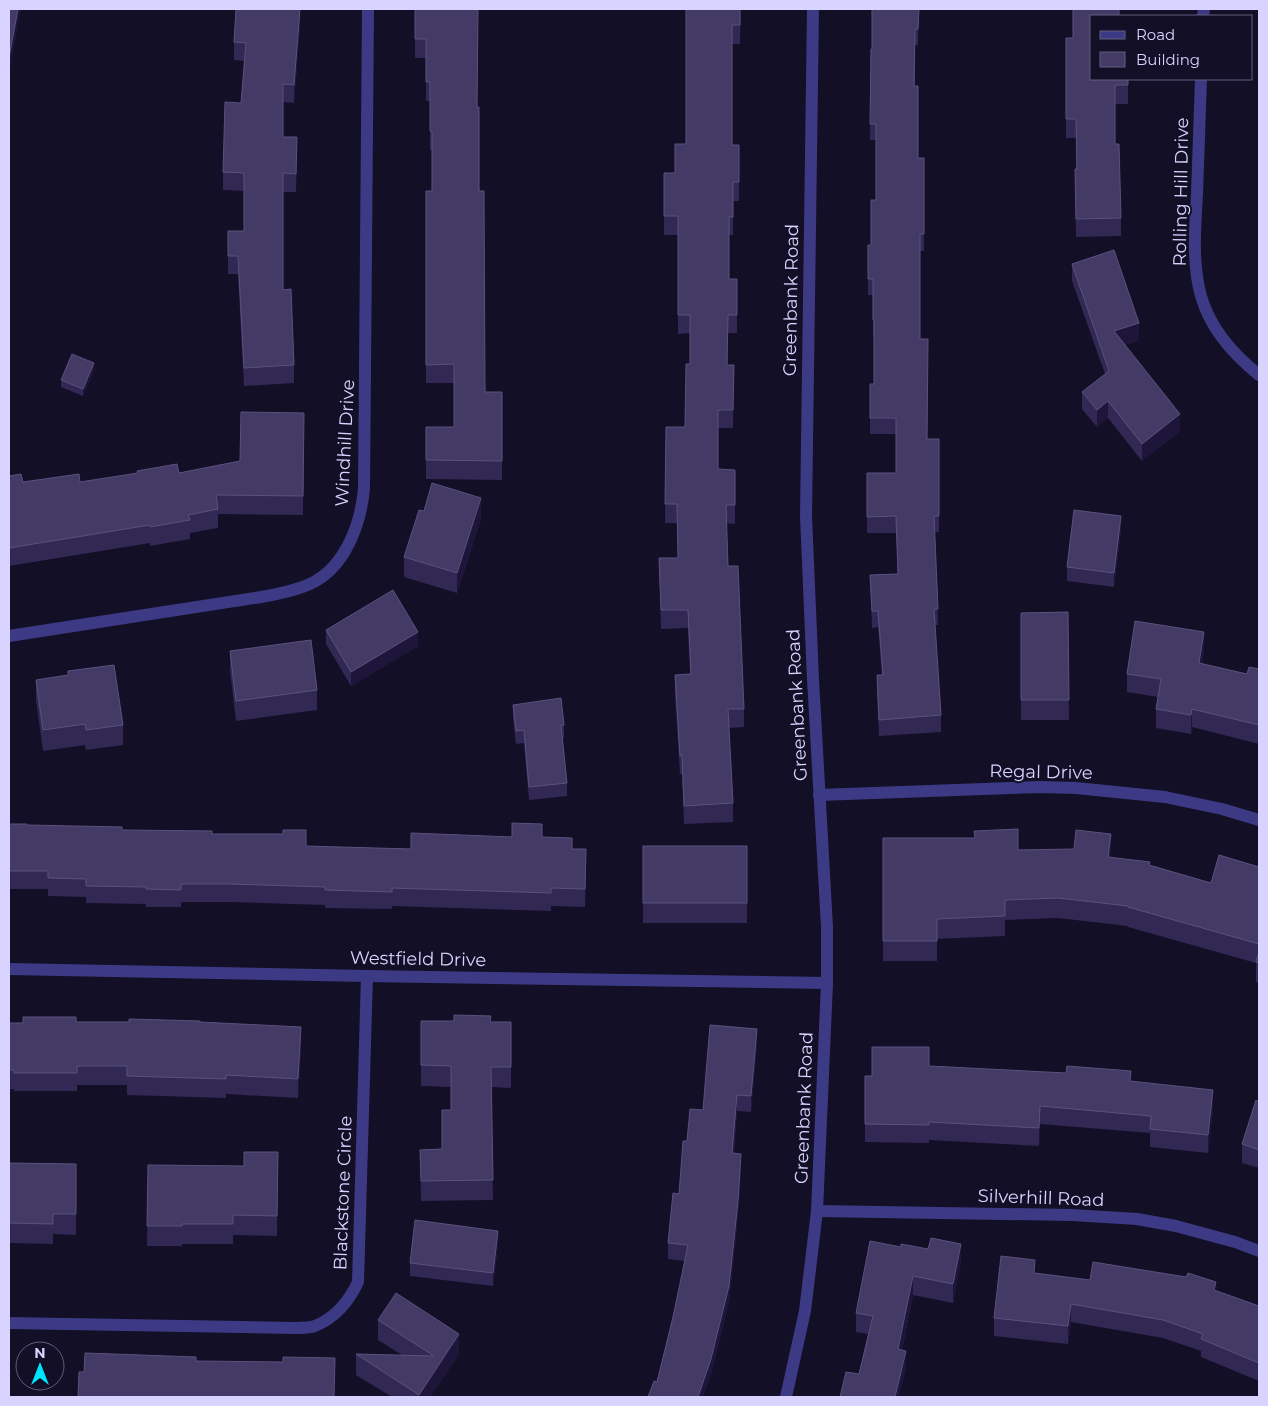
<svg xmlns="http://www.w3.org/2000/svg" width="1268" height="1406" font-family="Montserrat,sans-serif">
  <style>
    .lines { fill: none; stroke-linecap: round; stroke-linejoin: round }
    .street { stroke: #3d3a85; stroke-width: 12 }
    .wall { fill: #312854 }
    .shaded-wall { fill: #1d163a }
    .building { fill: #433a66; stroke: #5a527e }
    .labels { text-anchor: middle; stroke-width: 4; stroke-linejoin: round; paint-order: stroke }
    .street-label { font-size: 18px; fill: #d9d4ff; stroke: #130f26 }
  </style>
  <rect width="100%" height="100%" fill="#130f26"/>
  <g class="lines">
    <g class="street">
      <polyline points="1203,16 1204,9"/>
      <path d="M1201,79C1200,117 1198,155 1197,194C1195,227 1192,264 1201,296C1210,328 1234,355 1259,375"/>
      <path d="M9,636L261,597C278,594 294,591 310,584C345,568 361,524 364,488L368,9"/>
      <polyline points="819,795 1040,787 1076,788 1165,797 1222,809 1259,820"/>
      <polyline points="9,969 367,976 827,983"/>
      <polyline points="817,1211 1072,1215 1137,1219 1176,1226 1235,1242 1259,1251"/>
      <path d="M9,1323L295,1328C301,1328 309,1328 315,1326C335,1318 349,1301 358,1282L367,976"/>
      <polyline points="786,1397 805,1311 817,1211 827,983 827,927 813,679 806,516 813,9"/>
    </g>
  </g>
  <g class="wall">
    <polygon points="415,9 477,107 485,392 502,392 502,480 426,479 426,427 454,427 454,383 426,383 426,191 432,191 432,150 430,150 430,101 426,101 426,58 415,58"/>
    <polygon points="686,9 741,9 740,44 732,44 732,145 739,145 739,201 733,201 733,235 729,235 729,279 737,279 737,333 728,333 727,365 734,365 733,428 718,428 718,469 735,470 735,524 726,523 728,566 744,709 744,727 729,728 733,803 733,822 684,824 682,774 680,774 675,694 675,675 690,674 688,628 661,629 659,558 678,558 677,523 665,523 666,427 685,427 690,364 690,333 678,334 678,235 664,235 664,173 675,173 686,144"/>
    <polygon points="919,9 918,45 915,45 915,86 918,158 924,158 924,251 920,251 920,339 927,439 939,439 939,532 935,532 938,625 935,625 941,715 941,732 879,736 877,692 877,675 882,675 878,627 872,628 870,575 898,574 896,533 867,533 867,473 896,473 896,434 870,434 870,384 874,384 874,337 873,337 873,295 868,295 868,245 871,245 876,200 876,140 870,140 871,49 872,49"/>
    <polygon points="1092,16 1128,79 1128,104 1115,104 1115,144 1121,218 1121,236 1076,237 1075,188 1075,169 1076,169 1076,138 1066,138 1066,38 1073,38"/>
    <polygon points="300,27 294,103 283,102 283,137 297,155 296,192 283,192 283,290 294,365 294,383 244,386 238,274 228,274 228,231 244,231 244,191 223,190 223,172 241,103 244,61 234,60 234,42"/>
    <polygon points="1072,264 1139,340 1125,345 1180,431 1142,461 1108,418 1097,427 1082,409 1082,392 1105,374 1072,281"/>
    <polygon points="94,370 83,396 61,387 61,380"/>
    <polygon points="304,432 303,515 218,514 218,528 190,533 190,539 150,546 150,543 9,566 9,476 23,482 80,482 179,473 240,461"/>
    <polygon points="424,511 481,519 457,593 404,577 404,557"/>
    <polygon points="1121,530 1114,587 1067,581 1067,567"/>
    <polygon points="1068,612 1069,720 1021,720 1021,613"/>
    <polygon points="326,630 418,646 351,686 326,644"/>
    <polygon points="230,651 317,690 317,710 236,721 230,671"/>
    <polygon points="1204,651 1202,664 1247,674 1259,669 1259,744 1192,727 1191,734 1156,728 1156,709 1158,697 1127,692 1127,674"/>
    <polygon points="68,671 123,725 123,745 86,750 85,745 43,751 36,700 36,680 68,675"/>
    <polygon points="513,705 564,725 564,738 562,739 567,783 567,796 529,800 524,743 516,744 513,718"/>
    <polygon points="9,824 27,825 212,834 306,846 411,849 542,837 572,849 586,866 585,907 551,906 551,911 392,906 392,909 325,908 325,905 230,902 181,902 181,907 146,907 146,904 86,903 86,897 48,896 48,889 9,889"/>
    <polygon points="883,838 1018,850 1111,854 1110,857 1150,865 1211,883 1259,867 1259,983 1256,982 1256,963 1128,927 1128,926 1058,918 1005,920 1005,936 937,939 937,961 883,961"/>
    <rect x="643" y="846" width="104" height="77"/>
    <polygon points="421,1021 511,1022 511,1088 491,1087 493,1200 421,1201 420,1150 442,1149 442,1110 451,1110 451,1087 421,1086"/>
    <polygon points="76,1022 200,1022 301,1046 298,1098 226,1094 226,1098 127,1095 127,1085 77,1085 77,1091 14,1091 14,1089 9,1089 9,1023"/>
    <polygon points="757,1045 751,1112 737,1111 734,1153 741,1170 738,1216 729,1302 711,1374 703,1397 648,1397 657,1382 673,1317 685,1261 668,1259 668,1243 679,1194 687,1141 703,1110"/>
    <polygon points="929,1066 1131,1081 1213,1108 1208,1153 1150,1147 1150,1133 1040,1124 1039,1146 929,1140 929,1143 865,1142 865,1076 872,1076"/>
    <polygon points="1259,1102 1259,1168 1242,1163 1242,1144"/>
    <polygon points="278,1152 277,1236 233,1235 233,1244 182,1244 182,1246 147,1246 148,1165 244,1166"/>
    <polygon points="9,1163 76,1164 76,1235 53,1234 53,1244 9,1243"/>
    <polygon points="498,1245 493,1286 410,1276 410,1263"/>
    <polygon points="901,1247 961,1262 953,1303 913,1295 902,1350 906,1370 859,1374 868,1334 856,1332 856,1313"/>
    <polygon points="1035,1273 1090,1280 1216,1291 1259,1306 1259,1381 1201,1357 1201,1351 1163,1338 1071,1322 1068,1344 994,1336 994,1318"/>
    <polygon points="378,1320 459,1354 430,1397 392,1397 356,1375 356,1354 402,1355 378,1340"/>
  </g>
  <g class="shaded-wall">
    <polygon points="18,9 21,9 9,75 9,58"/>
    <polygon points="300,9 300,27 294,103 294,85"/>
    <polygon points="740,9 741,9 740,44"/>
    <polygon points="1139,323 1139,340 1114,349 1114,331"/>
    <polygon points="94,363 94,370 83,396 83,389"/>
    <polygon points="1108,401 1108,418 1097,427 1097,410"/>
    <polygon points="1180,414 1180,431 1142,461 1142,444"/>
    <polygon points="481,498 481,519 457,593 457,573"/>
    <polygon points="1121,516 1121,530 1114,587 1114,573"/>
    <polygon points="418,632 418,646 351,686 351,672"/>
    <polygon points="1204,632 1204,651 1199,682 1199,663"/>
    <polygon points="1192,709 1192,727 1191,734 1191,715"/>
    <polygon points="1111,834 1111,854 1108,877 1108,857"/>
    <polygon points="586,849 586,866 585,907 585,889"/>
    <polygon points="301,1027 301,1046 298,1098 298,1079"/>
    <polygon points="757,1029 757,1045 751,1112 751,1096"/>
    <polygon points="1213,1090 1213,1108 1208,1153 1208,1135"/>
    <polygon points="737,1095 737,1111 732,1169 732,1153"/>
    <polygon points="1040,1106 1040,1124 1039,1146 1039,1128"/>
    <polygon points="741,1154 741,1170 738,1216 729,1302 711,1374 703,1397 698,1397"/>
    <polygon points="498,1231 498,1245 493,1286 493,1273"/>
    <polygon points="961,1244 961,1262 953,1303 953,1284"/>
    <polygon points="913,1276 913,1295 898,1368 898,1349"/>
    <polygon points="1071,1304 1071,1322 1068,1344 1068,1326"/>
    <polygon points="459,1334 459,1354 430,1397 419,1397 419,1395"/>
    <polygon points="906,1351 906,1370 899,1397 895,1397"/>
  </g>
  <g class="building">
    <polygon points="9,9 18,9 9,58"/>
    <polygon points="236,9 300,9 294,85 283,84 283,137 297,137 296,174 283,173 283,290 291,289 294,365 244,368 238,256 228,256 228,231 244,231 244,173 223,172 225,102 241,103 246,43 234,42"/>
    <polygon points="415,9 478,9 477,107 479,107 479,191 484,191 485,392 502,392 502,461 426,460 426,427 454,427 454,364 426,365 426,191 432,191 432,131 430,131 430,82 426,82 426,39 415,39"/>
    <polygon points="686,9 740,9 740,25 732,25 732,145 739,145 739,182 733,182 733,217 729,217 729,279 737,279 737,315 728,315 727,365 734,365 733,410 718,410 718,469 735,470 735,505 726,505 728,566 738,566 744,709 728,709 733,803 684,806 682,755 680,756 675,675 691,674 688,610 661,610 659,558 678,558 677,504 665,504 666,427 685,427 686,364 690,364 690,315 678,315 678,216 664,216 664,173 675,173 675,144 686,144"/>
    <polygon points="872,9 919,9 918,29 915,29 914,86 918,86 918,158 924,158 924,234 920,234 920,339 928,339 927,439 939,439 939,516 934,516 938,609 934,609 941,715 879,720 877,675 883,675 878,611 872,611 870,575 898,574 896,516 867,517 867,473 896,473 896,418 870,418 870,384 874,384 874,320 873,320 873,279 868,279 868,245 871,245 871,200 876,200 876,124 870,124 871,49 872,49"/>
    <polygon points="1073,9 1119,9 1119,16 1092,16 1092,79 1128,79 1128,85 1115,85 1115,144 1119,144 1121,218 1076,219 1075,169 1077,169 1076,119 1066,119 1066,38 1073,38"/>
    <polygon points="1114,250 1139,323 1114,331 1180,414 1142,444 1108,401 1097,410 1082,392 1109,371 1072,264"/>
    <polygon points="72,354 94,363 83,389 61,380"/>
    <polygon points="241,412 304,413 303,496 216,495 218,509 188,515 190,520 150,527 150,525 9,548 9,476 21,474 23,482 79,474 80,482 138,473 137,471 177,464 179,473 240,461"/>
    <polygon points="432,483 481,498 457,573 404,557 419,510 424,511"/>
    <polygon points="1074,510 1121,516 1114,573 1067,567"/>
    <polygon points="393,590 418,632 351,672 326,630"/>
    <polygon points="1068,612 1069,700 1021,700 1021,613"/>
    <polygon points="1135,621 1204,632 1199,663 1247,674 1249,667 1259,669 1259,725 1192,709 1191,715 1156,709 1161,679 1127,674"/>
    <polygon points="311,640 317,690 236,701 230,651"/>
    <polygon points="114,665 123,725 86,730 85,724 43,730 36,680 68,675 68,671"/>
    <polygon points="561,698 564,725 561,725 567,783 529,787 524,730 516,731 513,705"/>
    <polygon points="512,823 542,824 542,837 572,838 572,849 586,849 585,889 551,888 551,893 392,888 392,892 325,890 325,887 230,884 181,884 181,890 146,889 146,887 86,886 86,879 48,878 48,871 9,871 9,824 27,824 27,825 122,827 122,830 212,831 212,834 283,834 283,830 306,830 306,846 411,849 411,833 512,837"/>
    <polygon points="1018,829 1018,850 1074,849 1076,830 1111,834 1108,857 1150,862 1149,865 1211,883 1219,855 1259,867 1259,944 1128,907 1128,906 1058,898 1005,900 1005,916 937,919 937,941 883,941 883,838 975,838 974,831"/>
    <rect x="643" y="846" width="104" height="57"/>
    <polygon points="1259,951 1259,963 1256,962"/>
    <polygon points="454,1015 491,1016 490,1022 511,1022 511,1067 491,1067 493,1180 421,1181 420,1150 442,1149 442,1110 451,1110 451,1066 421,1065 421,1021 454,1021"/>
    <polygon points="23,1017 76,1017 76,1022 129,1022 129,1019 200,1021 200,1022 301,1027 298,1079 226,1075 226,1079 127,1076 127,1066 77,1066 77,1073 14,1073 14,1070 9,1070 9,1023 23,1023"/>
    <polygon points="710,1025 757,1029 751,1096 737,1095 732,1153 741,1154 738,1201 729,1286 711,1359 698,1397 648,1397 654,1381 657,1382 673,1317 688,1245 668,1243 673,1193 679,1194 683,1141 687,1141 690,1109 703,1110"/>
    <polygon points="872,1047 929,1047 929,1066 1066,1073 1067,1066 1131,1071 1130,1081 1213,1090 1208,1135 1150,1129 1151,1116 1040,1106 1039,1128 929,1122 929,1125 865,1124 865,1076 872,1076"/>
    <polygon points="1256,1100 1259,1102 1259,1150 1242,1144"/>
    <polygon points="244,1152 278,1152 277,1216 233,1215 233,1224 182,1224 182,1226 147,1226 148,1165 244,1166"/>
    <polygon points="9,1163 76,1164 76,1214 53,1214 53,1224 9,1223"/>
    <polygon points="415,1220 498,1231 493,1273 410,1263"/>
    <polygon points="931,1238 961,1244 953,1284 913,1276 898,1349 906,1351 895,1397 840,1397 846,1372 859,1374 873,1316 856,1313 870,1241 901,1247 901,1244 928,1249"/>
    <polygon points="1001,1256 1035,1260 1034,1273 1090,1280 1093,1262 1186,1277 1188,1273 1216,1282 1214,1290 1259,1306 1259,1363 1201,1339 1203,1334 1163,1320 1071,1304 1068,1326 994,1318"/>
    <polygon points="396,1293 459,1334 419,1395 356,1354 434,1356 378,1320"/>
    <polygon points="85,1353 196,1357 196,1361 283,1362 283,1357 335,1358 334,1397 78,1397 79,1372 84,1372"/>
  </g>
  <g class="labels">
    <g class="street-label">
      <text transform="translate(1181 192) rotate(-89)" y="6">Rolling Hill Drive</text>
      <text transform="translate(791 300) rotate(-89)" y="6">Greenbank Road</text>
      <text transform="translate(345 443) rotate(-87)" y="6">Windhill Drive</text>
      <text transform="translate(797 705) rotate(-93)" y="6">Greenbank Road</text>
      <text transform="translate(1041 772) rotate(1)" y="6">Regal Drive</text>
      <text transform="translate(418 959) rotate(1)" y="6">Westfield Drive</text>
      <text transform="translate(804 1108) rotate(-88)" y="6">Greenbank Road</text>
      <text transform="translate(343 1193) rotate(-88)" y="6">Blackstone Circle</text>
      <text transform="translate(1041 1198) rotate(2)" y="6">Silverhill Road</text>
    </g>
  </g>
  <rect width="1268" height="1406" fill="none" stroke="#d9d4ff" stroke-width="20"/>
  <rect x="1090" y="15" width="162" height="65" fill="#130f26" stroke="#625e7d"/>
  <rect x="1100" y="31" width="25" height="8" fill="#3d3a85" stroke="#625e7d"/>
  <text x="1136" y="40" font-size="15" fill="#d9d4ff">Road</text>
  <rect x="1100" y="52" width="25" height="15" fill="#433a66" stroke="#625e7d"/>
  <text x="1136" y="65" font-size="15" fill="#d9d4ff">Building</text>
  <g transform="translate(40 1366)"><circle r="24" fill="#130f26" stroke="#625e7d"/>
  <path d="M0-4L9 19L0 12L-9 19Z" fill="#00e5ff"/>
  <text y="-8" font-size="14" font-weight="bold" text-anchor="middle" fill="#d9d4ff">N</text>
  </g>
</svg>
